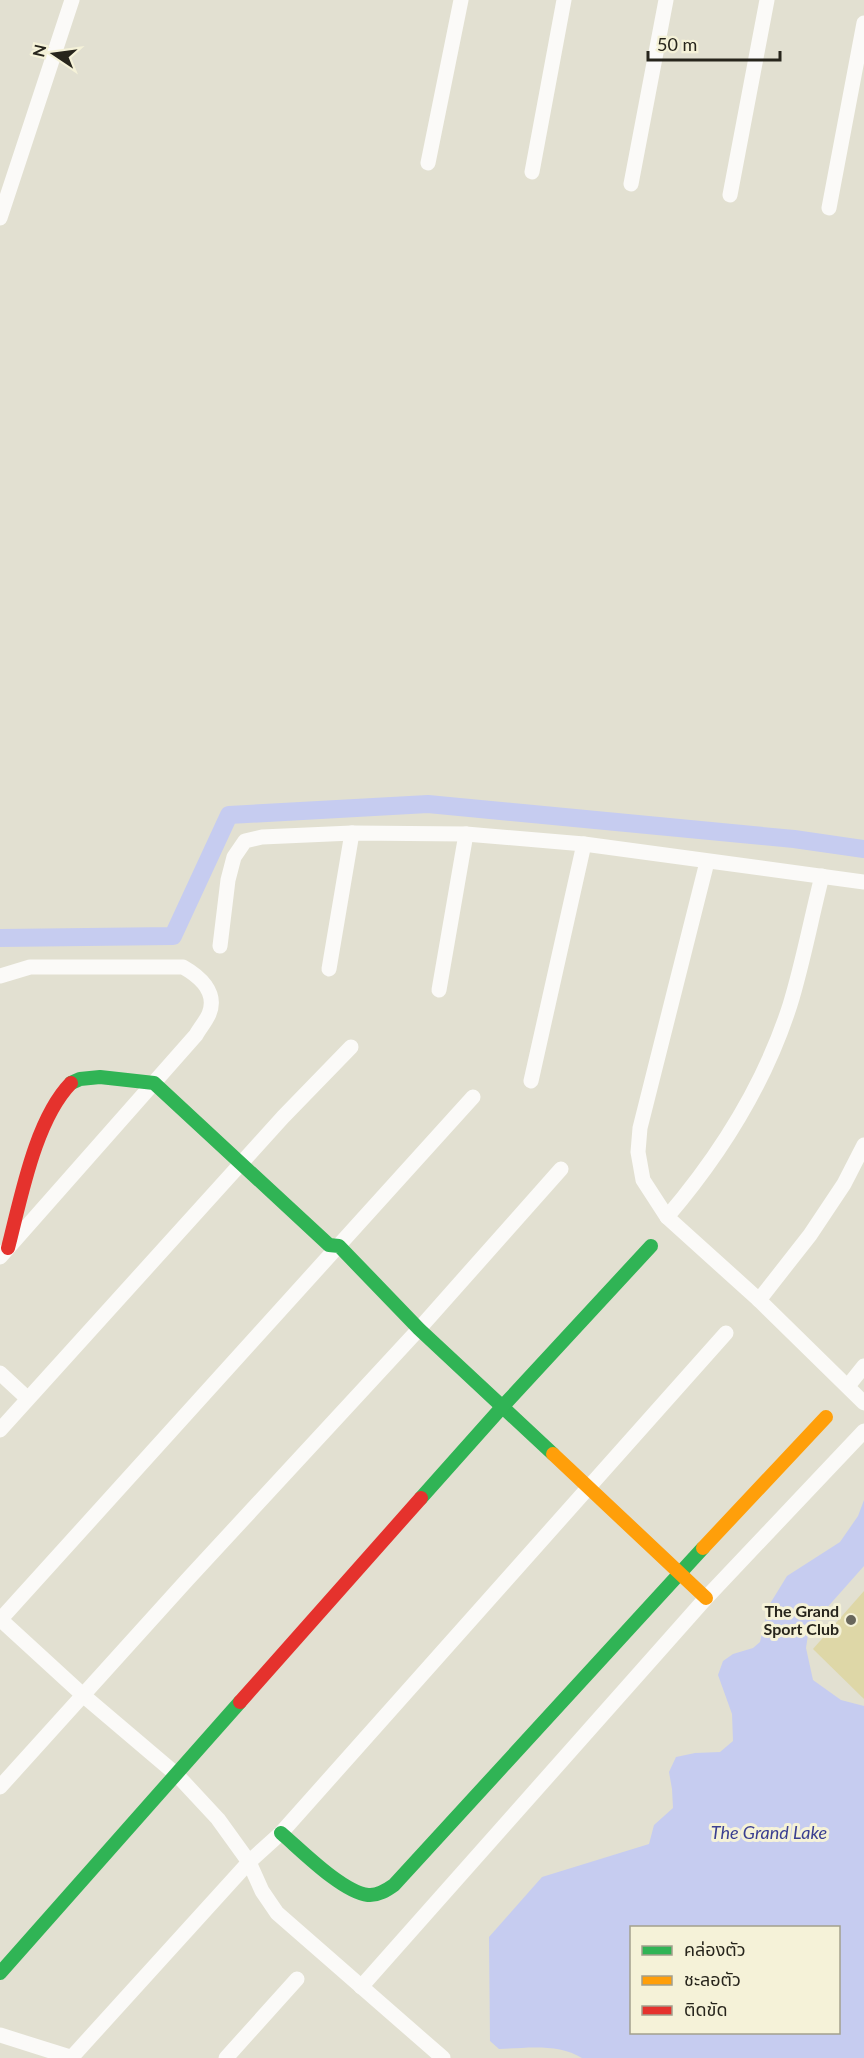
<svg xmlns="http://www.w3.org/2000/svg" width="864" height="2058" font-family="Lato,'Noto Sans Thai',sans-serif">
  <style>
    .green { fill: #ded7a7 }
    .water { fill: #c6ccf0; fill-rule: evenodd }
    .lines { fill: none; stroke-linecap: round; stroke-linejoin: round }
    .canal { stroke: #c6ccf0; stroke-width: 18 }
    .street { stroke: #fbfaf8; stroke-width: 15 }
    .fast { stroke: #30b455; stroke-width: 14 }
    .slow { stroke: #ff9f0a; stroke-width: 14 }
    .jam { stroke: #e5322d; stroke-width: 14 }
    .poi-dot { fill: #68665b; stroke: #f5f2d8; stroke-width: 2 }
    .labels { text-anchor: middle; stroke-width: 6; stroke-linejoin: round; paint-order: stroke }
    .poi-label { font-size: 16px; font-weight: bold; fill: #27251c; stroke: #f5f2d8; text-anchor: end }
    .water-label { font-size: 18px; font-style: italic; fill: #3a3f90; stroke: #f5f2d8 }
  </style>
  <rect width="100%" height="100%" fill="#e2e0d1"/>
  <polygon class="green" points="864,1591 864,1699 813,1649"/>
  <path class="water" d="M864,1500V1566L809,1628L806,1648L813,1680L841,1700L864,1706V2058H582C558,2043 526,2048 499,2049L490,2041L489,1937L542,1877L649,1844L654,1825L673,1808L672,1789L669,1772L676,1757L695,1753L720,1752L733,1741L732,1714L718,1675L723,1661L733,1654L753,1648L760,1642L768,1607L787,1576L840,1542L858,1516ZM632,1928H838V2032H632Z"/>
  <g class="lines">
    <polyline class="canal" points="0,938 173,936 229,815 428,804 794,839 864,849"/>
    <g class="street">
      <polyline points="428,163 461,0"/>
      <polyline points="532,172 564,0"/>
      <polyline points="631,184 666,0"/>
      <polyline points="730,195 767,0"/>
      <polyline points="829,208 864,23"/>
      <polyline points="0,218 72,0"/>
      <polyline points="707,862 640,1128 638,1152 643,1180 667,1217 759,1300 864,1403"/>
      <polyline points="220,946 228,880 234,857 245,841 262,837 352,833 466,834 584,844 864,882"/>
      <polyline points="329,969 352,833"/>
      <path d="M0,976L30,967H183C199,976 218,992 209,1014C206,1021 200,1028 196,1035L0,1257"/>
      <polyline points="439,990 466,834"/>
      <polyline points="531,1081 584,844"/>
      <path d="M667,1217C720,1155 765,1083 790,1005C803,963 811,919 822,876"/>
      <polyline points="759,1300 810,1235 844,1184 864,1145"/>
      <polyline points="0,1373 27,1398"/>
      <polyline points="848,1386 864,1366"/>
      <polyline points="0,1430 283,1117 351,1047"/>
      <polyline points="0,1619 84,1696 177,1775 218,1819 249,1862 262,1891 277,1913 443,2058"/>
      <polyline points="0,1620 473,1097"/>
      <polyline points="0,1787 187,1580 419,1329 561,1169"/>
      <polyline points="361,1987 706,1598 864,1431"/>
      <polyline points="0,2035 73,2058"/>
      <polyline points="72,2057 249,1862 281,1833 726,1333"/>
      <polyline points="226,2058 297,1979"/>
    </g>
    <g class="fast">
      <polyline points="71,1083 80,1079 100,1077 154,1083 329,1245 339,1246 419,1329 553,1454"/>
      <polyline points="421,1498 503,1406 651,1246"/>
      <path d="M281,1833C301,1850 342,1892 368,1895C378,1896 387,1890 394,1885L703,1548"/>
      <polyline points="0,1973 240,1702"/>
    </g>
    <g class="slow">
      <polyline points="553,1454 706,1598"/>
      <polyline points="703,1548 826,1417"/>
    </g>
    <g class="jam">
      <path d="M8,1248C21,1198 35,1120 71,1083"/>
      <polyline points="240,1702 421,1498"/>
    </g>
  </g>
  <circle class="poi-dot" cx="851" cy="1620" r="6"/>
  <g class="labels">
    <g class="poi-label">
      <text x="839" y="1617">The Grand<tspan x="839" dy="18">Sport Club</tspan></text>
    </g>
    <g class="water-label">
      <text x="769" y="1839">The Grand Lake</text>
    </g>
  </g>
  <rect x="630" y="1926" width="210" height="108" fill="#f5f2d8" stroke="#a3a08d" stroke-width="1.5"/>
  <rect x="642" y="1946" width="30" height="9" fill="#30b455" stroke="#a3a08d" stroke-width="1.5"/>
  <text x="684" y="1956" font-size="18" fill="#27251c">คล่องตัว</text>
  <rect x="642" y="1976" width="30" height="9" fill="#ff9f0a" stroke="#a3a08d" stroke-width="1.5"/>
  <text x="684" y="1986" font-size="18" fill="#27251c">ชะลอตัว</text>
  <rect x="642" y="2006" width="30" height="9" fill="#e5322d" stroke="#a3a08d" stroke-width="1.5"/>
  <text x="684" y="2016" font-size="18" fill="#27251c">ติดขัด</text>
  <g transform="translate(54 54) rotate(283)" stroke="#f5f2d8" stroke-width="4.5" paint-order="stroke">
  <path d="M0-4.5L10 22L0 15L-10 22Z" fill="#27251c"/>
  <text y="-9" font-size="16" font-weight="bold" text-anchor="middle" fill="#27251c">N</text>
  </g>
  <path d="M648 51v9h132v-9" fill="none" stroke="#27251c" stroke-width="3"/>
  <text x="657" y="51" font-size="18" fill="#27251c" stroke="#f5f2d8" stroke-width="4.5" paint-order="stroke">50 m</text>
</svg>
